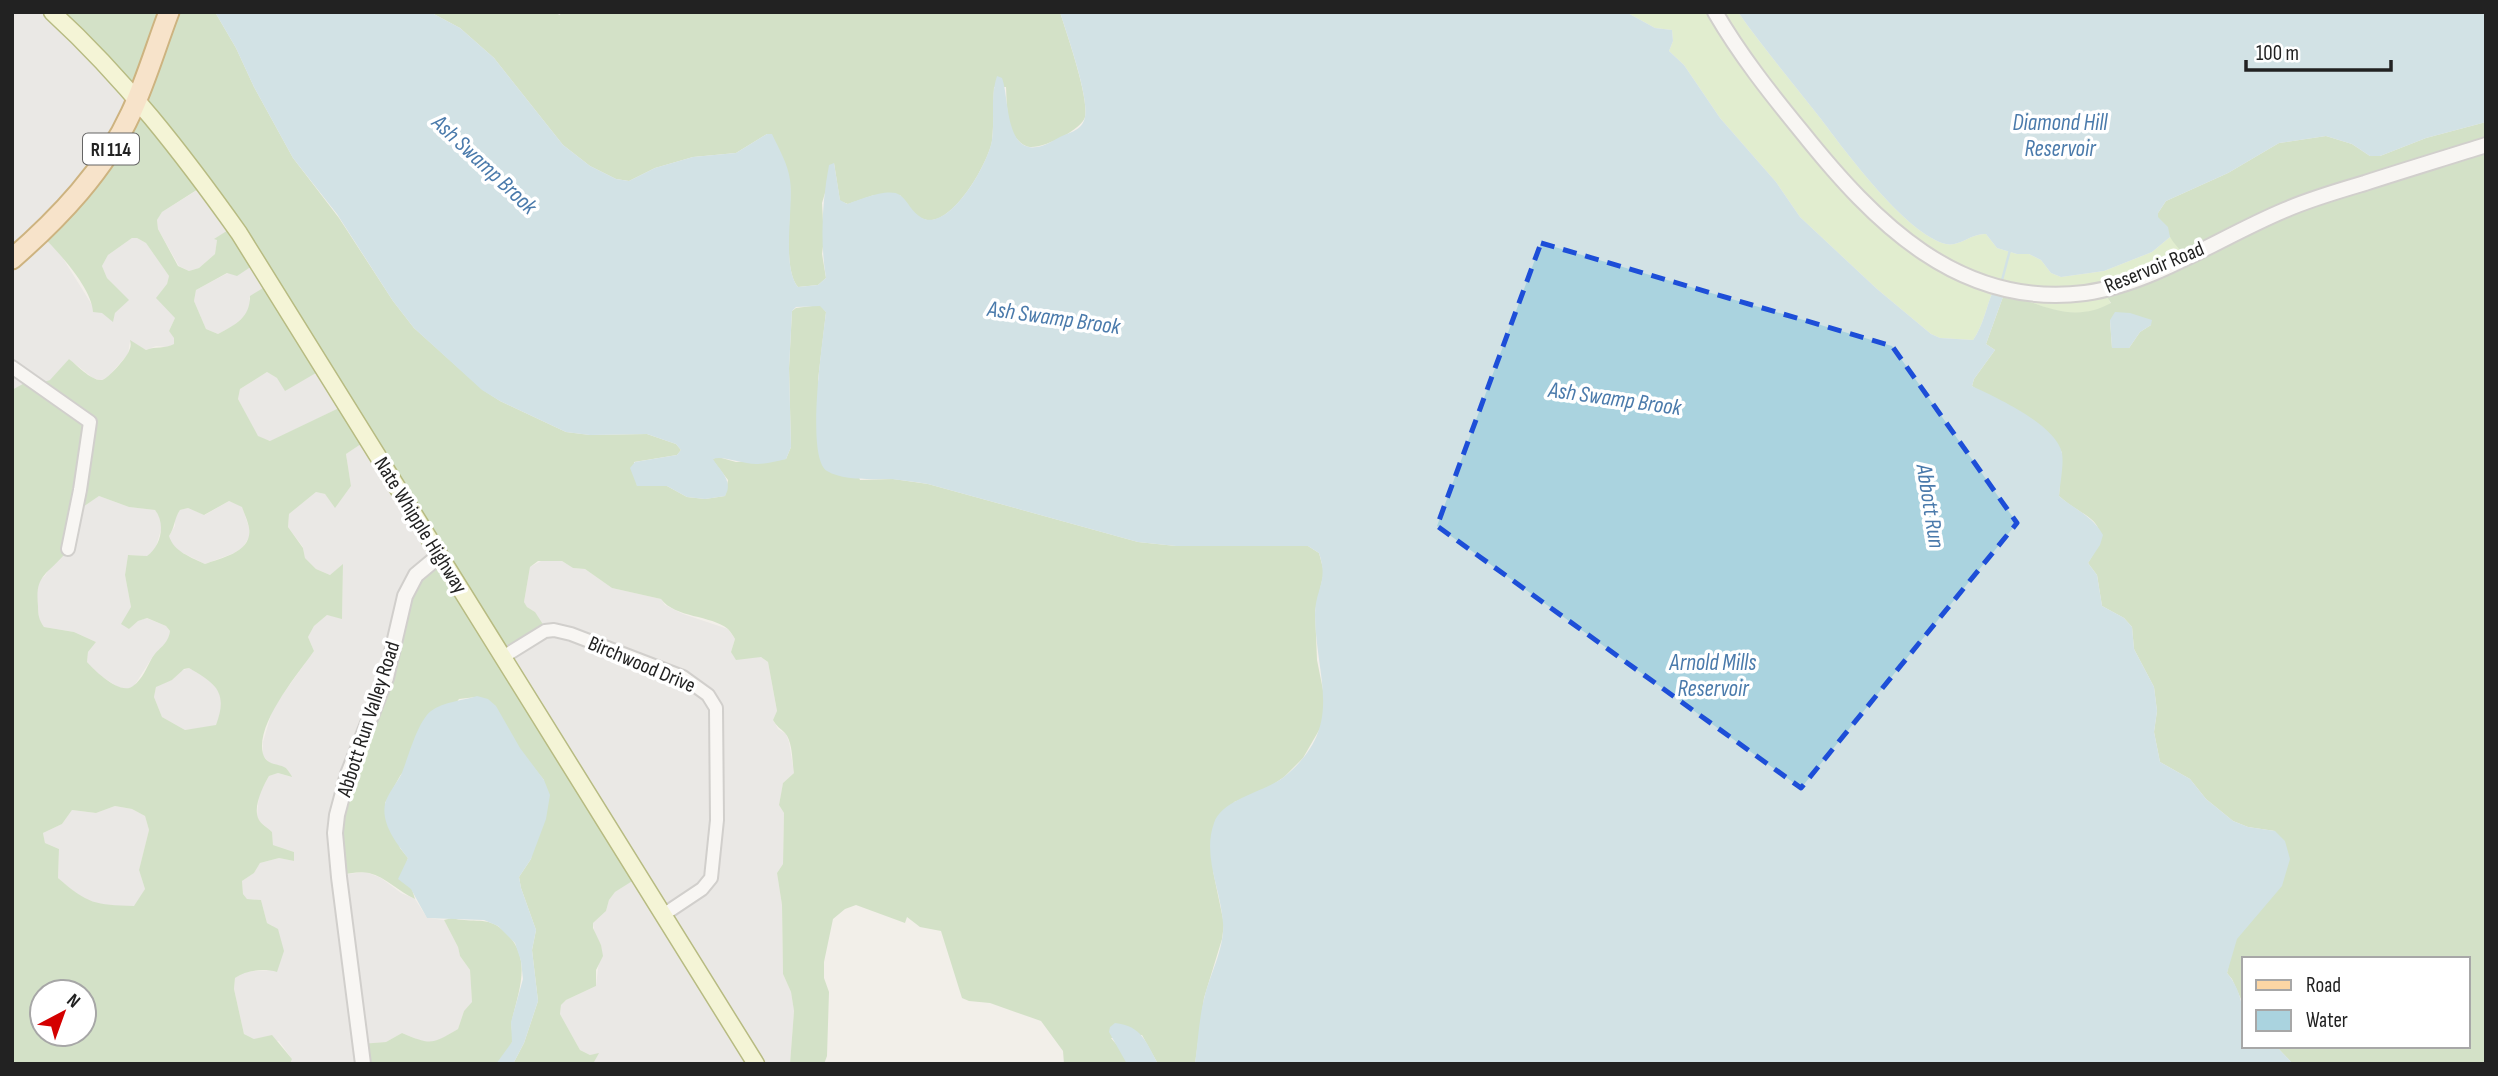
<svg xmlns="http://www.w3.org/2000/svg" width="2498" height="1076" font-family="'Sofia Sans Condensed',sans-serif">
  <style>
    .residential { fill: #e0dfdf }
    .grass { fill: #cdebb0 }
    .forest { fill: #add19e; fill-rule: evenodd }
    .water { fill: #aad3df }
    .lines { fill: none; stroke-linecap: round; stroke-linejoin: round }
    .stream { stroke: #aad3df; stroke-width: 2.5 }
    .minor-casing { stroke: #a9a9a9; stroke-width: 16 }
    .tertiary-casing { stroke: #a9a9a9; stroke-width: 18 }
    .secondary-casing { stroke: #707d05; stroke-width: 19 }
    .primary-casing { stroke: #a06b00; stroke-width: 23 }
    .minor { stroke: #fff; stroke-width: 12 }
    .tertiary { stroke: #fff; stroke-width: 14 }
    .secondary { stroke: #f7fabf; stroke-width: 16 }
    .primary { stroke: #fcd6a4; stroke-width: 19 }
    .marked { fill: none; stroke: #1d4ed8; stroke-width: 5; stroke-dasharray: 14 9; stroke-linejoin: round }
    .labels { text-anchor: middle; stroke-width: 7; stroke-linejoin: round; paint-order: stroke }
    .shield { fill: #fff; stroke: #646464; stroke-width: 2 }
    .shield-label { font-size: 19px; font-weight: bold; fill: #222 }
    .street-label { font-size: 21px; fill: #222; stroke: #fff }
    .water-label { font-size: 23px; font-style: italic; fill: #4a7aab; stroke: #fff }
  </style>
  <rect width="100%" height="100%" fill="#f2efe9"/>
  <g class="residential">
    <polygon points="12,12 49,12 136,98 43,237 59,252 92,305 113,321 115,313 128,300 107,278 102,266 108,255 132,238 137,238 146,243 169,276 167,284 175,318 169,331 174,337 174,344 168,347 156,346 146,350 130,341 128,354 107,378 101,380 93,378 69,359 51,380 12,390"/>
    <polygon points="204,186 233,227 217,240 215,254 199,268 189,271 179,266 158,229 157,220 162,212"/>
    <polygon points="255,264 268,285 249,298 251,306 249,312 233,326 218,334 206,329 194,301 196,290 228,273"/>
    <polygon points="321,370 341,407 271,441 258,437 238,399 240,389 267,372 277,378"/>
    <polygon points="361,444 438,557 339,875 366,872 381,878 401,893 415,899 427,918 444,920 458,947 460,956 470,970 472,1003 464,1011 458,1029 440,1040 427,1043 402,1033 386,1042 360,1044 362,1064 290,1064 292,1059 279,1041 254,1039 244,1034 234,989 235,978 243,972 272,970 273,926 267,923 261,900 247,899 243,894 242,881 254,873 260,863 279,858 294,861 294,852 273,845 272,832 259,821 257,816 259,794 269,776 278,773 291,777 286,768 269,763 263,755 263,742 273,708 314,651 308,637 314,626 327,615 342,618 343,565 330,575 316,569 305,558 303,547 288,527 289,514 316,492 325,494 335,507 351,486 346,454"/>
    <polygon points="99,496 129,507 155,510 160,517 162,526 155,550 147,556 128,555 125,575 131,607 129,629 138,621 146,618 166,626 170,631 168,641 153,656 134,686 127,689 118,687 95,672 87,662 88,652 96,642 74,632 44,627 39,621 36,589 39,580 45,576 67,534 68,512 80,509"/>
    <polygon points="229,501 242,506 249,528 249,537 243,547 234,553 205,564 179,551 171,544 169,536 175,526 175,518 180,510 188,508 205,515"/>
    <polygon points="543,560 562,561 573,568 585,569 612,588 661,599 665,605 683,614 728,629 735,639 731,652 761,657 768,662 777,712 773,720 778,729 786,734 789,742 794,773 783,783 779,805 784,813 783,864 777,873 782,905 783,974 791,992 794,1011 790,1064 593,1064 598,1054 590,1055 580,1050 560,1014 561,1005 566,1000 596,986 601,945 595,936 593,923 606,911 609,900 615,892 636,878 503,662 535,612 527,607 524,602 530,567"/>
    <polygon points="189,668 210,680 220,693 223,707 216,726 211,728 185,730 162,717 154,697 156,687 160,683 172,680 181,671"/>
    <polygon points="115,806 132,809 145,816 149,830 139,870 145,889 135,907 98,905 80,897 58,878 59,849 45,843 43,833 62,824 72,810 96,813"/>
  </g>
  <path class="grass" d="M1626,12H1738C1764,49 1793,83 1821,119C1845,151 1907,235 1946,244C1960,247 1971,233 1986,234L1997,248L2017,254H2029L2041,260L2051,273L2061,277L2104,271L2152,252L2170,237L2177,243L2184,257L2142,277L2104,290L2111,304C2080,320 2055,312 2025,300H2030C2019,294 2006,295 1994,289C1986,306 1984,325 1973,340L1940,338L1931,334L1877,289L1800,217L1776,182L1720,118L1684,65L1669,51L1673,41L1672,30L1655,28Z"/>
  <g class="forest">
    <path d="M49,12H215L236,48L254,87L293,158L339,218L393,301L414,328L483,390L500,401L566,432L590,435L647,434L676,444L681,450L677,455L634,462L637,486H667L687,497L705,499L725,496L728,480L712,459L718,457L736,462L786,459L791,447L789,368L792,311L796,308L820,305L826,312L818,380L860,480L893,479L928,484L1138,542L1176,546H1308L1319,553L1324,572L1315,611L1317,660L1325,700L1322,725L1303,758L1284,777L1265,790L1234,802L1213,871L1224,924L1222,939L1204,998L1195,1064H1158L1142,1035L1111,1038L1122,1051L1127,1064H1064L1063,1051L1041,1021L990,1003L969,1001L962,998L941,931L920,927L907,917L905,923L856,905L845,909L833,919L824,962V978L829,992L827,1056L824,1064H790L794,1011L791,992L783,974L782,905L777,873L783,864L784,813L779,805L783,783L794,773C792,762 793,742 785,733C780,728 777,727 773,720L777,711L768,662L761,657L736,660L731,652L735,639C733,636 731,632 728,629C711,615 675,618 661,599L612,588L585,569L573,568L562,561H538L530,567L524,602L527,607L535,612L546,629L503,662L637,878L615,892L609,900L606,911L593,923V928L601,945L603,956L596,970V986L566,1000L561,1005L560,1014L580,1050L590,1055L599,1053L593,1064H513L524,1043L538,1001L532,950L536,930L521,888L519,877L531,859L544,780L476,697L459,699L400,776L385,803L400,848L408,858L405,867L415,899C399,892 386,877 369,873C360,871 348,874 339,875L335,817L370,723L404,597L437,560L361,444L346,454L351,486L335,508L325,494L316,492L289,514L288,527L303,548L305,558L316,569L330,575L343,564L342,619L327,615L314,626L308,637L314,651C298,674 255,724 263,754C267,766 278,763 286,768C287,769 292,776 292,777L278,773L269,776C263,786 252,808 259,820C261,824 268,828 272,832L273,845L294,852V861L279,858L260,863L254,873L242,881L243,894L247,899L261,900L267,923L278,929L284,951L277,972C264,968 246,970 235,978L234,989L244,1034L254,1039L272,1035L292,1059L290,1064H12V390L30,380L38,384L50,380L69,359C77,365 91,381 102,380C108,379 127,357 129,351C131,346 131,345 130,340L146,350C156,346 165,349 174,344V338L169,331L175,318L156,298L167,284L169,276L146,243L137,238H132L108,255L102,266L107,278L129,300L115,313L113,322L102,313L93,312C92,289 59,252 43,237L137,102ZM203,186L233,227L214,239L217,240L215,254L199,268L189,271L178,266L158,229L157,220L162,212ZM255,264L268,285L250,296C250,318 236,324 218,334L206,329L194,301L196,290L227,273L237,276ZM321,370L341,407L270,441L258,436L238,399L240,389L267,372L277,378L285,391ZM99,496L129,507L155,510C166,524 161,546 147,556L128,555L125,575L131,607L121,624L129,629L138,621L147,618L166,626L170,631C168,645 159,647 152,658C147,667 142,680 133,686C121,696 95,671 87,662L88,652L96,642L74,632L44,627C39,620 38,615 38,606C35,576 45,576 64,555L69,512L80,509ZM229,501L242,507C244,513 248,521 249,528C253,552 221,558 205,564C191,557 174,552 169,536C175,527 174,519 180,510L188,508L204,515ZM189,668C217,684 228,693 216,725L185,730L162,717L154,697L156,687L172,680L184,669ZM115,806L132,809L145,816L149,830L139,870L145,889L134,906C95,905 88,904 58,878L59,849L45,843L43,833L62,824L72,810L96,813ZM42,992H84V1034H42Z"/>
    <path d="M430,12H552L560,15L561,12H1060C1067,35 1089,97 1085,117C1082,130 1038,152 1026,146C1006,137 1007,105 1006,87H994C993,104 994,123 992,141C988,163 954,224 927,220C915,218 906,204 900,195H874L848,204L840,201L834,163L822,203L824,239L822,254L826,278L818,285L798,287C782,269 792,209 790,184C789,171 774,147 767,134L736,153L693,157L655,168L629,181L616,179L590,166L563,145L494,58L460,28Z"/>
    <path d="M2486,122V1064H2293L2276,1046H2468V959H2244V1006L2232,979L2227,973L2232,950L2275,831L2248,827L2233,821L2206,799L2190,779L2160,762L2154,732L2157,711L2154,687L2134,649L2132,627L2124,618L2102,606L2097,575L2088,563C2117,519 2085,520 2059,496L2062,452L1972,386L1974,379L1995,350L1986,344L2004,294L2024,297L2032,301H2028C2057,312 2082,319 2111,303L2103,291L2184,256C2180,249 2174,244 2170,237C2165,229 2166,226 2158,218V213L2166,201L2228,173L2279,143L2326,136L2352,144L2370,156H2380L2426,138ZM2110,320L2151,325L2140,332L2129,348H2112Z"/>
    <path d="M452,918C468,923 486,917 499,927C534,953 520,986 512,1020C510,1027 514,1035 512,1042C510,1050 502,1058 496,1064H362L360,1044L386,1042L402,1033C431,1045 431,1045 458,1029L464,1011L472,1002L470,970L460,956L458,947L444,920Z"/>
  </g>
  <g class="water">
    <path d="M215,12H430L460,28L494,58L563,145L590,166L616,179L629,181L655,168L693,157L736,153L767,134H772C779,149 788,164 790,180C794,206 781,267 798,287L818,285L826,278C820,241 822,202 829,165L834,163L840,200L847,204C859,200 889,187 900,195C909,202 911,212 922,218C950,232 989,162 992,140C995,119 990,97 997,76L1002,78C1009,96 1005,153 1037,147C1045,146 1054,140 1062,136C1072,132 1083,129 1085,117C1089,96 1067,35 1060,12H1626L1655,28L1672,30L1673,41L1669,51L1684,65L1720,118L1776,182L1800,217L1877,289L1931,334L1940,338L1973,340C1984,325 1986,306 1994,289L2004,294L1986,344L1995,350L1974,379L1972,386C1997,398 2055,424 2062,453C2064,465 2060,483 2059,496C2075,510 2092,515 2103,535L2100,545L2088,563L2097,575L2102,606L2124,618L2132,627L2134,649L2154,687L2157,711L2154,732L2160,762L2190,779L2206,799L2233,821L2248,827L2275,831L2285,841L2290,859L2282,886L2237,939L2227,973C2245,994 2244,1020 2244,1046H2276L2293,1064H1195C1198,1041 1199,1017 1205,995C1211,973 1225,946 1223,923C1221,890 1202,856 1214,823C1222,799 1265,792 1284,777C1346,726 1316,681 1315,615C1315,589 1329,582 1319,553L1308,546H1176L1138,542L928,484C916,482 903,480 891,479C872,479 844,481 827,471C805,457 823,339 826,312L820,306L796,307L792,311L789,368L791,447L786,459C777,461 767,464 758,464C744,465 723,455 713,459C720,471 734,481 725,496L705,499L687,497L667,486H637L630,468L635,462L677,455L681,450L676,444L647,434L590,435L566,432L500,401L482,390L414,328L393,301L337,214L293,158L254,87L236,48Z"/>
    <path d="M1738,12H2486V122L2426,138L2380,156H2370L2352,144L2326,136L2279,143L2228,173L2166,201L2158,213V217L2168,227L2170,237L2152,252L2104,271L2061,277L2051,273L2041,260L2029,254H2017L1997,248L1986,234C1971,233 1960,247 1946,244C1907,235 1845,151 1821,119C1793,83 1764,49 1738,12Z"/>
    <polygon points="2115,312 2130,313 2152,320 2151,325 2140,332 2129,348 2112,348 2110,320"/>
    <path d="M477,696L488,699L496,706L520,748L544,780L550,795L546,819L531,859L519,877L521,888L536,930L532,950L538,1001L524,1043L513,1064H496L512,1042L511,1022L523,979L521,961L515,943L498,926L484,920L427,918L411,889L398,879L408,858C397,844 381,824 385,804C387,795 396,784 401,775C408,759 417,722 431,711C444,701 463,701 477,696Z"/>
    <path d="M1115,1023C1142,1026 1146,1042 1158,1064H1127L1109,1032L1110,1027Z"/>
  </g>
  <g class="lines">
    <polyline class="stream" points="2001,284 2010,250"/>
    <g class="minor-casing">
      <g id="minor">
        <polyline points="12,367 90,422 80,490 68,549"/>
        <polyline points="503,657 545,631 554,630 571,634 683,677 708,695 716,708 717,820 711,878 702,889 663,915"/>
      </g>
    </g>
    <g class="tertiary-casing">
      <g id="tertiary">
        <path d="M1715,12C1740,55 1770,93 1802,132C1874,222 1959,309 2085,293C2152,284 2222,236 2285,210C2310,199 2338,191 2365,183C2405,170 2445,158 2486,145"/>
        <polyline points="363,1064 339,877 335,833 337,815 348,774 386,678 405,596 416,575 440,555"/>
      </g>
    </g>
    <g class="secondary-casing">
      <path id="secondary" d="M52,12C124,78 183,154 239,233L756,1064"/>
    </g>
    <g class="primary-casing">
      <path id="primary" d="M12,259C59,218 105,170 131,113C146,81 156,46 169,12"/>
    </g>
    <use href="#minor" class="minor"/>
    <use href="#tertiary" class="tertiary"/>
    <use href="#secondary" class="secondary"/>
    <use href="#primary" class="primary"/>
  </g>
  <path d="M0 0H2498V1076H0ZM1541,243L1892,346L2017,523L1801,788L1437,526Z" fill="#f2efe9" fill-opacity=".55" fill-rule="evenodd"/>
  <path class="marked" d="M1541,243L1892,346L2017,523L1801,788L1437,526Z"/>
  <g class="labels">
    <rect class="shield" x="83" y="133.5" width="56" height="31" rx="5"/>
    <g class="shield-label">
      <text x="111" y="156">RI 114</text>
    </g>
    <g class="street-label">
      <text transform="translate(2154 267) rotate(-22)" y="7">Reservoir Road</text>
      <text transform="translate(421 525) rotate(58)" y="7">Nate Whipple Highway</text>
      <text transform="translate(642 664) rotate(23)" y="7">Birchwood Drive</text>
      <text transform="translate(368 719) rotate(-72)" y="7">Abbott Run Valley Road</text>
    </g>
    <g class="water-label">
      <text x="2060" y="130">Diamond Hill<tspan x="2060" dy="26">Reservoir</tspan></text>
      <text transform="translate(485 164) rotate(43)" y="8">Ash Swamp Brook</text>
      <text transform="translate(1054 317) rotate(8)" y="8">Ash Swamp Brook</text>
      <text transform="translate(1615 398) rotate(8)" y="8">Ash Swamp Brook</text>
      <text transform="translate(1931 506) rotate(81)" y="8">Abbott Run</text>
      <text x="1713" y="670">Arnold Mills<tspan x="1713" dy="26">Reservoir</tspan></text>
    </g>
  </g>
  <rect width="2498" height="1076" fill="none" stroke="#222222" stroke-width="28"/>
  <rect x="2242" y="957" width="228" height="91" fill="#ffffff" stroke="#a7a7a7" stroke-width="2"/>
  <rect x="2256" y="980" width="35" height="10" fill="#fcd6a4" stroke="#a7a7a7" stroke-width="2"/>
  <text x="2306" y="992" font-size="21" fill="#222222">Road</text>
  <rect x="2256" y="1010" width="35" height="21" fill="#aad3df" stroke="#a7a7a7" stroke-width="2"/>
  <text x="2306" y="1027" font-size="21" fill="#222222">Water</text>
  <g transform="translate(63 1013) rotate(41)"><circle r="33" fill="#ffffff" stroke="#a7a7a7" stroke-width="2"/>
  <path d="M0-5L12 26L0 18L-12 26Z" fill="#d40000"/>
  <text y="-10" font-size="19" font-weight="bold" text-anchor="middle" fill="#222222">N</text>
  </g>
  <path d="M2246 60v10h145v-10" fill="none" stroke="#222222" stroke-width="3.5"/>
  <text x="2256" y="60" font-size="21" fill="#222222" stroke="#ffffff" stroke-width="5" paint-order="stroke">100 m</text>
</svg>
